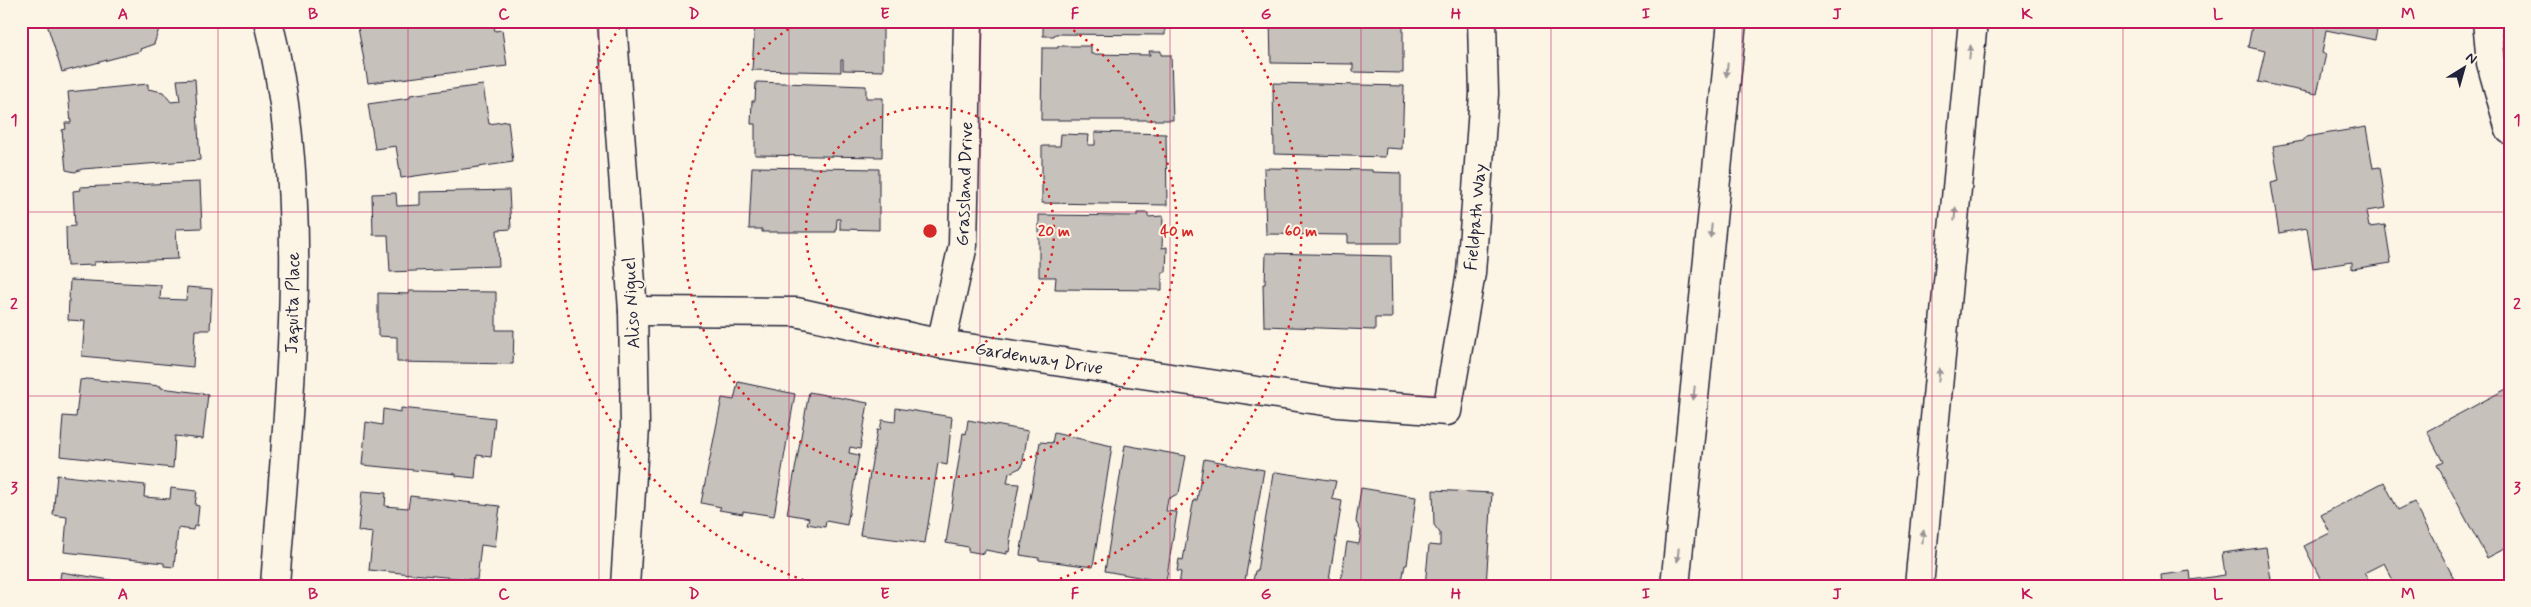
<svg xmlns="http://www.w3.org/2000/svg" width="2531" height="607" font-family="Mynerve,sans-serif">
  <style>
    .building { fill: #c6c1bb; stroke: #22223b }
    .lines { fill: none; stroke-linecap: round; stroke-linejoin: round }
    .street-casing { stroke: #22223b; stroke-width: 31 }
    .secondary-casing { stroke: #22223b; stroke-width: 31 }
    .highway-casing { stroke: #22223b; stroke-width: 31 }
    .street { stroke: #fcf5e5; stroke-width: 28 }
    .secondary { stroke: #fcf5e5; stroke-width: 28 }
    .highway { stroke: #fcf5e5; stroke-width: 28 }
    .oneway { fill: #9a9698 }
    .grid { fill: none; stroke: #c2185b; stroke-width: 1; stroke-opacity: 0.55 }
    .ring { fill: none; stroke: #d62828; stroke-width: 2.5; stroke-dasharray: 2.5 5 }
    .labels { text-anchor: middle; stroke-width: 4; stroke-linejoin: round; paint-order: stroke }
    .street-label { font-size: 18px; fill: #22223b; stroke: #fcf5e5 }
    .centre { fill: #d62828; stroke: #fcf5e5; stroke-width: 2.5 }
    .ring-label { font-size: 15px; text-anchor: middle; font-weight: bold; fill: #d62828; stroke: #fcf5e5; stroke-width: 4; stroke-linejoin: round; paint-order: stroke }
    .neatline { fill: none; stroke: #c2185b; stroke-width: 2 }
    .grid-label { font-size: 16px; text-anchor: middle; font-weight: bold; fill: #c2185b }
  </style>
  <rect width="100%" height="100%" fill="#fcf5e5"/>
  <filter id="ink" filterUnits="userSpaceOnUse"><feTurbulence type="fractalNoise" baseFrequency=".02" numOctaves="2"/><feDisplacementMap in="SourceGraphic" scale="10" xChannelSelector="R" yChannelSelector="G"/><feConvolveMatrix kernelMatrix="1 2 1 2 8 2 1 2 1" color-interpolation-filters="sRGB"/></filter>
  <g filter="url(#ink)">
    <g class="building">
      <polygon points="46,21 181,21 182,23 159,29 154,44 140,49 141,51 62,72"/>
      <polygon points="357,21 493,21 495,31 502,30 507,66 368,83"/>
      <polygon points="755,21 883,21 883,71 843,70 843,60 841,60 841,72 752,70"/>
      <polygon points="1043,21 1165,21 1165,35 1055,34 1054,36 1043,36"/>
      <polygon points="1270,21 1406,21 1403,24 1403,73 1353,72 1353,64 1271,63"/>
      <polygon points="2253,21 2379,21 2375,40 2326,30 2322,53 2326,54 2317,94 2258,82 2265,51 2248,47"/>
      <polygon points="1058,46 1091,46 1091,54 1150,55 1149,51 1161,51 1161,55 1171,55 1173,120 1041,120 1042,48 1058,48"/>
      <polygon points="195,79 200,160 82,169 75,172 66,170 62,130 66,129 65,123 71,123 68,92 148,84 148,89 163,92 171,102 180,101 177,80"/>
      <polygon points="756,82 866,86 866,98 883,98 882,157 755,155 755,124 751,124 752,101 755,101"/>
      <polygon points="1273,83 1404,86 1402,149 1386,148 1385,157 1274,154"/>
      <polygon points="483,85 489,124 508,121 513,162 401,178 396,146 375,149 368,104 410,98 410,95"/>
      <polygon points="2366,127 2373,168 2380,167 2386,208 2366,211 2369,227 2385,225 2391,263 2352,269 2352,262 2313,268 2307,228 2279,233 2271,183 2279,181 2273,146 2303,141 2306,137"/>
      <polygon points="1095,132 1166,134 1167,205 1042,203 1042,146 1060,146 1061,134 1089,135 1088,145 1095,145"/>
      <polygon points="752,167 879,169 879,230 840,229 840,219 837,219 836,232 762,232 762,229 749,229"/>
      <polygon points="1264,168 1372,170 1372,172 1401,173 1401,243 1348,243 1348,235 1266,234"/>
      <polygon points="200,182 202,228 176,229 178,259 94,262 94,265 67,266 66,227 75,226 73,191 81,190 80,187"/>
      <polygon points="509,190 511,229 497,230 499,266 465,267 465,269 390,272 388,235 373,235 372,194 396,193 397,206 420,205 420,192"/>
      <polygon points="1137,213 1148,213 1148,217 1163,216 1162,248 1167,247 1166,272 1162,272 1162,290 1055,289 1056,277 1039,277 1039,215 1137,216"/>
      <polygon points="1266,253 1391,256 1392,318 1375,318 1375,330 1264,326 1263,284 1265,284"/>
      <polygon points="70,280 161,285 160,299 186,300 187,287 212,289 210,330 195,330 193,367 82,356 85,321 68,320"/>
      <polygon points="409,291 496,292 496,330 514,330 513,364 397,362 397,337 378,336 378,293 409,294"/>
      <polygon points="87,379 161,386 161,388 208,394 203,439 175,436 173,468 60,456 63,416 76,417 80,380"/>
      <polygon points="738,382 795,394 774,516 743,511 743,514 719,510 721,507 701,503 722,398 734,400"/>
      <polygon points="2510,387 2510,546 2487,558 2437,465 2443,462 2427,431"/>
      <polygon points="809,392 868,403 860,449 850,447 849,453 859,455 847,525 826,521 825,527 807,524 809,518 787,514"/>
      <polygon points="401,408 495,418 491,457 477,455 475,478 456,476 456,474 362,465 366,422 382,425 383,409 401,412"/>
      <polygon points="896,408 952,417 947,465 938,463 925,543 860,535 877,430 880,430 882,420 895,422"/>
      <polygon points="968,420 1028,431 1022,467 1009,473 1007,483 1019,484 1009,540 1011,540 1009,552 1007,551 1007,554 985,550 984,554 968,551 968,547 946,543 963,433 966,434"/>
      <polygon points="1054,433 1112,446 1093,567 1039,560 1039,558 1020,555 1040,442 1052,443"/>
      <polygon points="1125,445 1186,456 1179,493 1168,499 1166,511 1177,512 1166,582 1105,571"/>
      <polygon points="1204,459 1264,470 1244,586 1179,585 1181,572 1177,571 1179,559 1183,560 1192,509 1194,500 1197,500"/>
      <polygon points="1276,472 1336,481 1332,499 1342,501 1328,586 1255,586 1255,581 1253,581 1255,571 1257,571 1273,474"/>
      <polygon points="57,475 145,485 144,497 170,499 171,488 197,491 195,505 199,506 197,526 194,526 193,530 178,528 174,567 164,566 164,563 64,552 67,517 53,515"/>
      <polygon points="2384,482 2398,510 2414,502 2458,586 2396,586 2384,563 2364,573 2371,585 2369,586 2324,586 2304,546 2330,533 2321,515"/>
      <polygon points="1361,488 1416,497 1407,565 1405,565 1401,586 1340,586 1347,542 1359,544 1361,531 1356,522"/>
      <polygon points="1433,490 1492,493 1486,586 1425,586 1429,545 1440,546 1440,533 1434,525"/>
      <polygon points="362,491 386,493 385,506 408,508 410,496 500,506 495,547 481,545 477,580 369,570 373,533 358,531"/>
      <polygon points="2266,547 2272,586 2162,586 2161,575 2190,571 2191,580 2225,575 2222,553"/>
      <polygon points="61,572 141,585 59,586"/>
    </g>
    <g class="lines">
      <g class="street-casing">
        <g id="street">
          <path d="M268,21C314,204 288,400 275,586"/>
          <polyline points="2487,21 2491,63 2510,130"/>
          <polyline points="633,311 796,312 941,344 1338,403 1447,411 1471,273 1484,94 1482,21"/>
          <polyline points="941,344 963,245 968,21"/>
        </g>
      </g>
      <g class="secondary-casing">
        <polyline id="secondary" points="612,21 633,311 635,427 625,586"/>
      </g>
      <g class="highway-casing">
        <g id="highway">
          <polyline points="1675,586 1732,21"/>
          <polyline points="1919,586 1973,21"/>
        </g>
      </g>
      <use href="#street" class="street"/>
      <use href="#secondary" class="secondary"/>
      <use href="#highway" class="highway"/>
    </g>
    <defs><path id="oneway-solid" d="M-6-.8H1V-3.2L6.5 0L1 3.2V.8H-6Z" transform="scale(1.25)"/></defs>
    <g class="oneway">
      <use href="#oneway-solid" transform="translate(1970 52) rotate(-85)"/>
      <use href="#oneway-solid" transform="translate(1727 70) rotate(96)"/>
      <use href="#oneway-solid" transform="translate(1955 214) rotate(-84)"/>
      <use href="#oneway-solid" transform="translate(1711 231) rotate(96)"/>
      <use href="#oneway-solid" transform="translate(1939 375) rotate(-84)"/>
      <use href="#oneway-solid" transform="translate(1694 393) rotate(96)"/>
      <use href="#oneway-solid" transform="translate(1923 537) rotate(-84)"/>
      <use href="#oneway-solid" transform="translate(1678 555) rotate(96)"/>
    </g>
  </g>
  <path class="grid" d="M218,21V586M408,21V586M599,21V586M789,21V586M980,21V586M1170,21V586M1361,21V586M1551,21V586M1742,21V586M1932,21V586M2123,21V586M2313,21V586M21,212H2510M21,396H2510"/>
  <g class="ring">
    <circle cx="930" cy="231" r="124"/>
    <path d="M1061 22A247 247 0 1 1 799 22"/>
    <path d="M818 585A371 371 0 0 1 622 24M1238 24A371 371 0 0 1 1042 585"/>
  </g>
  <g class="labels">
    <g class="street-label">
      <text transform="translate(964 184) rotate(-88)" y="6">Grassland Drive</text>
      <text transform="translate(1475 217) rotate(-85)" y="6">Fieldpath Way</text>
      <text transform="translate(292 303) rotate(-89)" y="6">Jaquita Place</text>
      <text transform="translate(631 303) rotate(-93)" y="6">Aliso Niguel</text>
      <text transform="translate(1039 358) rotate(9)" y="6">Gardenway Drive</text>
    </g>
  </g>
  <circle cx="930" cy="231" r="8" class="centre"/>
  <g class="ring-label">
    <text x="1054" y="236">20 m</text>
    <text x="1177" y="236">40 m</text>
    <text x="1301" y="236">60 m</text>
  </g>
  <rect width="2531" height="607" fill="none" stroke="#fcf5e5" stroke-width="55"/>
  <g transform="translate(2464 68) rotate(37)" stroke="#fcf5e5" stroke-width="4" paint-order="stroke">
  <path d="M0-4L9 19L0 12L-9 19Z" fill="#22223b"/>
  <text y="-8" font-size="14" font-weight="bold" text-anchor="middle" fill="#22223b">N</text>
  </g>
  <rect x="28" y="28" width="2476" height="552" class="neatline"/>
  <g class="grid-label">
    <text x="123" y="19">A</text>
    <text x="313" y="19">B</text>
    <text x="504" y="19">C</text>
    <text x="694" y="19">D</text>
    <text x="885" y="19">E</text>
    <text x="1075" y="19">F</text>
    <text x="1266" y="19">G</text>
    <text x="1456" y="19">H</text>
    <text x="1646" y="19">I</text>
    <text x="1837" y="19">J</text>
    <text x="2027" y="19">K</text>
    <text x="2218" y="19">L</text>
    <text x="2408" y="19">M</text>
    <text x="14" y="125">1</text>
    <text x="2517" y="125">1</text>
    <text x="14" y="309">2</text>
    <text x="2517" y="309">2</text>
    <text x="14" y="493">3</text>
    <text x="2517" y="493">3</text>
    <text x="123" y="599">A</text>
    <text x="313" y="599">B</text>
    <text x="504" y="599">C</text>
    <text x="694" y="599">D</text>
    <text x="885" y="599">E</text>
    <text x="1075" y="599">F</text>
    <text x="1266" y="599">G</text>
    <text x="1456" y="599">H</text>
    <text x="1646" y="599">I</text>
    <text x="1837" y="599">J</text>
    <text x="2027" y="599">K</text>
    <text x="2218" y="599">L</text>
    <text x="2408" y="599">M</text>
  </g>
</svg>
